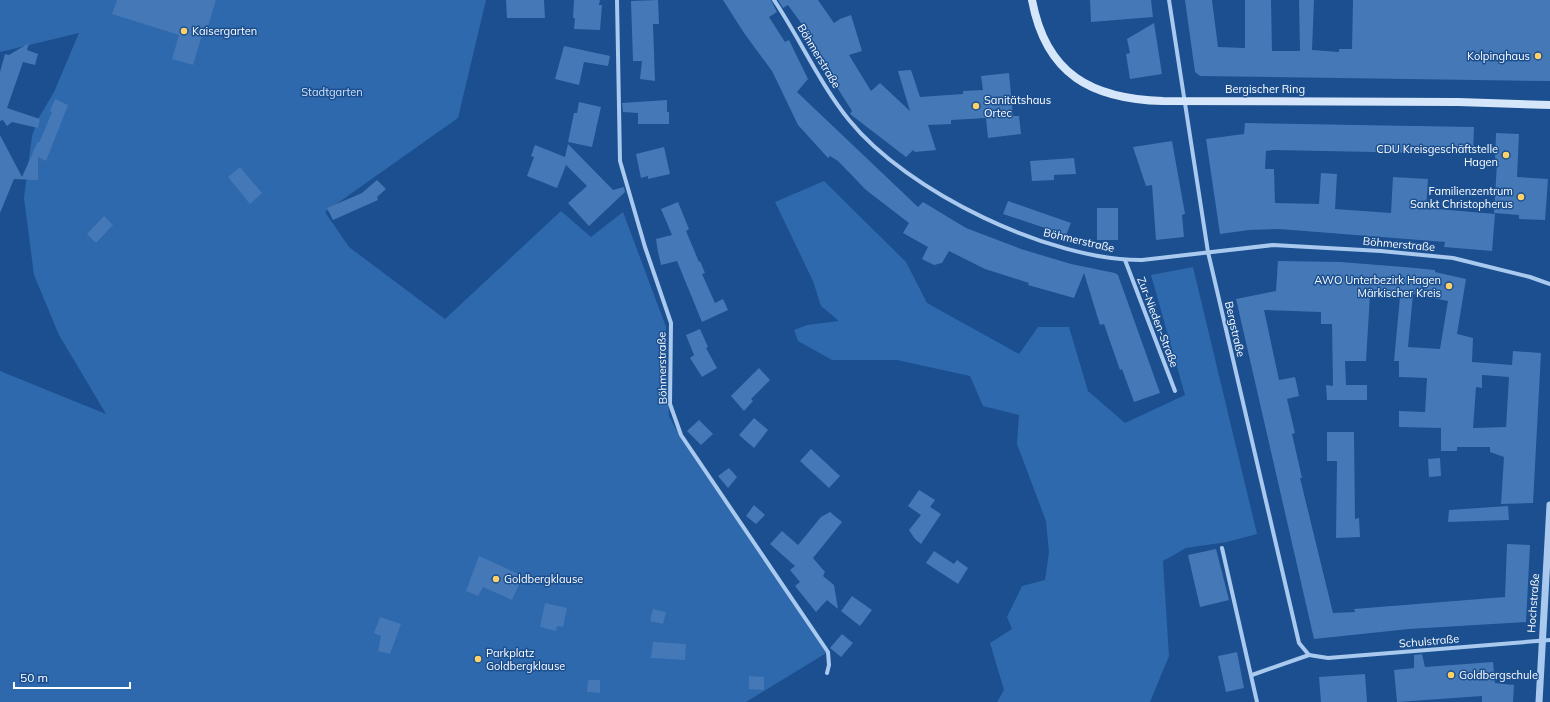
<svg xmlns="http://www.w3.org/2000/svg" width="1550" height="702" font-family="Mulish,sans-serif">
  <style>
    .green { fill: #2e69ad }
    .building { fill: #4478b7; fill-rule: evenodd }
    .lines { fill: none; stroke-linecap: round; stroke-linejoin: round }
    .minor { stroke: #a9c9ee; stroke-width: 4 }
    .tertiary { stroke: #a9c9ee; stroke-width: 7 }
    .secondary { stroke: #d6e6fa; stroke-width: 8 }
    .poi-dot { fill: #ffd166; stroke: #1b4f8f; stroke-width: 1.5 }
    .labels { text-anchor: middle; stroke-width: 3; stroke-linejoin: round; paint-order: stroke }
    .poi-label { font-size: 11px; fill: #fff; stroke: #1b4f8f; text-anchor: start }
    .street-label { font-size: 11px; fill: #fff; stroke: #1b4f8f }
    .park-label { font-size: 11px; fill: #cfe3fa; stroke: #1b4f8f }
  </style>
  <rect width="100%" height="100%" fill="#1b4f8f"/>
  <g class="green">
    <polygon points="0,0 486,0 458,118 325,212 349,247 445,319 561,211 591,237 623,212 666,327 669,416 679,435 828,652 746,702 0,702 0,371 106,414 59,335 34,275 24,198 32,136 38,119 54,92 79,33 0,52"/>
    <polygon points="824,181 906,262 927,303 1019,354 1038,327 1069,327 1088,391 1125,423 1185,395 1151,275 1193,267 1257,534 1227,542 1186,548 1163,561 1169,656 1150,702 997,702 1004,690 990,643 1012,629 1007,617 1022,586 1045,580 1049,552 1046,521 1017,444 1019,415 983,406 970,376 897,360 832,360 798,341 794,330 807,325 839,321 821,306 813,281 775,202"/>
  </g>
  <g class="building">
    <polygon points="117,0 216,0 208,26 205,25 193,65 172,59 179,35 112,14"/>
    <polygon points="506,0 544,0 545,18 507,18"/>
    <polygon points="574,0 600,0 599,5 602,5 600,30 574,29 575,18 573,18"/>
    <polygon points="658,0 659,24 653,24 655,81 640,79 642,61 633,61 631,1"/>
    <polygon points="723,0 771,0 777,12 769,17 785,42 789,40 808,79 797,92 918,207 923,202 966,228 1021,249 1071,264 1115,273 1118,275 1160,393 1134,402 1122,369 1120,370 1104,324 1100,325 1084,273 1074,298 1028,285 1029,283 985,269 949,251 942,263 934,265 922,259 928,247 903,233 909,223 866,190 838,161 830,156 828,158 798,125 772,71 744,33"/>
    <polygon points="778,0 818,0 834,23 840,19 851,15 862,51 849,55 871,91 880,83 910,111 898,71 911,70 920,97 963,94 963,91 983,90 981,76 1009,73 1013,116 1019,116 1021,134 988,138 986,118 951,120 951,124 928,125 936,150 915,152 913,150 906,157 850,114 852,111 802,32 806,30 788,5 783,8"/>
    <polygon points="1090,0 1151,0 1153,17 1091,22"/>
    <polygon points="1185,0 1212,0 1218,47 1245,48 1245,0 1271,0 1272,51 1300,51 1299,0 1314,0 1312,50 1339,52 1339,49 1352,49 1353,0 1550,0 1550,81 1200,76 1195,72"/>
    <polygon points="1154,23 1162,74 1130,79 1126,54 1130,53 1127,39"/>
    <polygon points="29,43 27,50 38,54 35,65 23,62 7,108 40,119 38,128 12,122 7,126 3,120 0,121 0,72 5,54 9,55"/>
    <polygon points="564,46 610,56 608,66 584,62 579,85 555,79"/>
    <polygon points="55,99 68,105 46,161 38,157 38,180 14,179 0,213 0,135 22,177 38,141 39,143 52,112 50,111"/>
    <polygon points="667,100 667,112 669,112 669,124 638,124 638,113 623,112 622,103"/>
    <polygon points="579,102 601,107 592,147 568,142 574,113 577,113"/>
    <polygon points="1245,123 1474,127 1473,154 1274,150 1266,151 1265,169 1274,169 1275,203 1319,204 1321,173 1337,174 1335,209 1391,213 1393,177 1428,179 1426,208 1495,214 1492,251 1444,247 1445,242 1279,229 1249,230 1220,234 1206,139 1244,134"/>
    <polygon points="1496,133 1519,134 1517,177 1548,179 1545,220 1519,219 1519,215 1494,213 1497,163 1495,162"/>
    <polygon points="1172,141 1185,214 1182,215 1184,237 1156,240 1152,185 1146,186 1133,147"/>
    <polygon points="568,144 613,190 624,187 625,192 589,226 568,203 587,186 566,165 557,188 527,176 534,157 531,156 535,145 565,157"/>
    <polygon points="664,147 670,174 648,179 648,176 641,178 636,154"/>
    <polygon points="1074,158 1076,174 1054,175 1054,180 1032,181 1030,161"/>
    <polygon points="240,167 262,193 250,204 228,177"/>
    <polygon points="377,180 386,189 377,197 378,200 333,220 327,208 362,193"/>
    <polygon points="1008,201 1071,223 1066,235 1003,214"/>
    <polygon points="678,202 689,229 686,231 699,262 700,261 705,273 702,274 715,303 723,299 728,310 702,322 677,261 661,265 658,252 656,239 672,235 661,209"/>
    <rect x="1097" y="208" width="21" height="32"/>
    <polygon points="104,216 113,225 96,243 87,234"/>
    <path d="M1278,261L1340,262L1404,267L1435,270V272L1466,279L1457,334L1473,338L1472,362L1512,365L1513,351L1541,353L1533,503L1501,504L1504,457L1490,452V447H1457V451H1441V428L1399,427V411L1425,412L1427,378L1399,377V361H1394L1400,297L1370,295L1366,361H1345L1346,385H1367V400H1327L1326,385L1333,386L1332,324H1321V312L1264,310L1279,380L1295,377L1297,386L1299,396L1287,399L1295,433L1292,434L1302,478H1300L1333,613L1355,612L1354,609L1505,597L1507,544L1530,545L1526,622L1409,629L1314,639L1236,299L1276,291ZM1413,294L1448,301L1440,349L1408,347ZM1482,375L1509,377L1506,427L1473,428L1476,387L1482,388Z"/>
    <polygon points="700,329 708,347 706,348 717,368 702,377 690,358 694,355 686,335"/>
    <polygon points="759,368 770,380 751,399 753,401 744,411 731,396"/>
    <polygon points="754,418 768,430 754,448 739,435"/>
    <polygon points="699,420 713,434 701,445 687,431"/>
    <polygon points="1327,432 1354,432 1355,519 1359,518 1360,537 1336,538 1337,461 1327,461"/>
    <polygon points="811,449 840,476 829,488 800,461"/>
    <polygon points="1440,458 1441,476 1429,477 1428,459"/>
    <polygon points="729,468 737,477 728,488 718,476"/>
    <polygon points="919,490 935,500 930,507 941,514 921,544 915,539 909,530 921,515 908,506"/>
    <polygon points="754,505 765,515 756,524 746,516"/>
    <polygon points="1508,506 1509,520 1448,522 1449,510"/>
    <polygon points="830,512 842,522 813,558 825,572 823,576 834,585 838,609 827,600 816,612 795,586 800,582 790,570 795,566 770,544 782,531 798,545 821,517"/>
    <polygon points="1216,549 1229,600 1200,607 1188,555"/>
    <polygon points="934,551 954,564 957,560 968,568 958,584 926,563"/>
    <polygon points="479,556 523,576 512,600 483,587 478,596 466,591"/>
    <polygon points="852,596 872,610 860,626 841,611"/>
    <polygon points="545,603 567,608 563,627 557,626 556,631 540,627"/>
    <polygon points="653,609 666,612 663,624 650,621"/>
    <polygon points="380,617 401,624 390,654 378,651 381,636 374,633"/>
    <polygon points="842,634 853,643 841,657 830,648"/>
    <polygon points="653,642 686,644 685,660 651,658"/>
    <polygon points="1237,652 1244,688 1226,692 1218,656"/>
    <polygon points="1422,654 1425,667 1493,662 1495,683 1514,685 1513,702 1482,702 1482,696 1397,702 1394,670 1414,668 1414,655"/>
    <polygon points="1365,674 1367,702 1321,702 1319,677"/>
    <polygon points="749,676 764,677 764,690 749,689"/>
    <polygon points="588,680 600,680 600,693 587,692"/>
  </g>
  <g class="lines">
    <g class="minor">
      <polyline points="617,0 620,161 645,247 671,323 670,404 681,435 828,652 829,665 827,673"/>
      <path d="M774,0C800,39 820,84 849,120C907,192 1051,261 1142,260L1273,245L1381,251L1453,258L1530,277L1550,284"/>
      <polyline points="1169,0 1208,252 1299,643 1309,655"/>
      <polyline points="1125,260 1175,391"/>
      <polyline points="1222,548 1257,702"/>
      <polyline points="1309,655 1328,658 1550,640"/>
      <polyline points="1252,675 1309,655"/>
    </g>
    <polyline class="tertiary" points="1539,702 1550,505"/>
    <path class="secondary" d="M1032,0C1046,75 1092,99 1163,101L1458,102L1550,105"/>
  </g>
  <g class="poi-dot">
    <circle cx="184" cy="31" r="4"/>
    <circle cx="1538" cy="56" r="4"/>
    <circle cx="976" cy="106" r="4"/>
    <circle cx="1506" cy="155" r="4"/>
    <circle cx="1521" cy="197" r="4"/>
    <circle cx="1449" cy="286" r="4"/>
    <circle cx="496" cy="579" r="4"/>
    <circle cx="478" cy="659" r="4"/>
    <circle cx="1451" cy="675" r="4"/>
  </g>
  <g class="labels">
    <g class="poi-label">
      <text x="192" y="35">Kaisergarten</text>
      <text x="1530" y="60" text-anchor="end">Kolpinghaus</text>
      <text x="984" y="104">Sanitätshaus<tspan x="984" dy="13">Ortec</tspan></text>
      <text x="1498" y="153" text-anchor="end">CDU Kreisgeschäftstelle<tspan x="1498" dy="13">Hagen</tspan></text>
      <text x="1513" y="195" text-anchor="end">Familienzentrum<tspan x="1513" dy="13">Sankt Christopherus</tspan></text>
      <text x="1441" y="284" text-anchor="end">AWO Unterbezirk Hagen<tspan x="1441" dy="13">Märkischer Kreis</tspan></text>
      <text x="504" y="583">Goldbergklause</text>
      <text x="486" y="657">Parkplatz<tspan x="486" dy="13">Goldbergklause</tspan></text>
      <text x="1459" y="679">Goldbergschule</text>
    </g>
    <g class="street-label">
      <text transform="translate(819 56) rotate(59)" y="4">Böhmerstraße</text>
      <text x="1265" y="93">Bergischer Ring</text>
      <text transform="translate(1079 240) rotate(13)" y="4">Böhmerstraße</text>
      <text transform="translate(1399 244) rotate(5)" y="4">Böhmerstraße</text>
      <text transform="translate(1158 322) rotate(69)" y="4">Zur-Nieden-Straße</text>
      <text transform="translate(1235 329) rotate(77)" y="4">Bergstraße</text>
      <text transform="translate(662 368) rotate(-91)" y="4">Böhmerstraße</text>
      <text transform="translate(1533 603) rotate(-86)" y="4">Hochstraße</text>
      <text transform="translate(1429 641) rotate(-5)" y="4">Schulstraße</text>
    </g>
    <g class="park-label">
      <text x="332" y="96">Stadtgarten</text>
    </g>
  </g>
  <path d="M14 682v6h116v-6" fill="none" stroke="#ffffff" stroke-width="2"/>
  <text x="20" y="682" font-size="12" fill="#ffffff" stroke="#1b4f8f" stroke-width="3" paint-order="stroke">50 m</text>
</svg>
